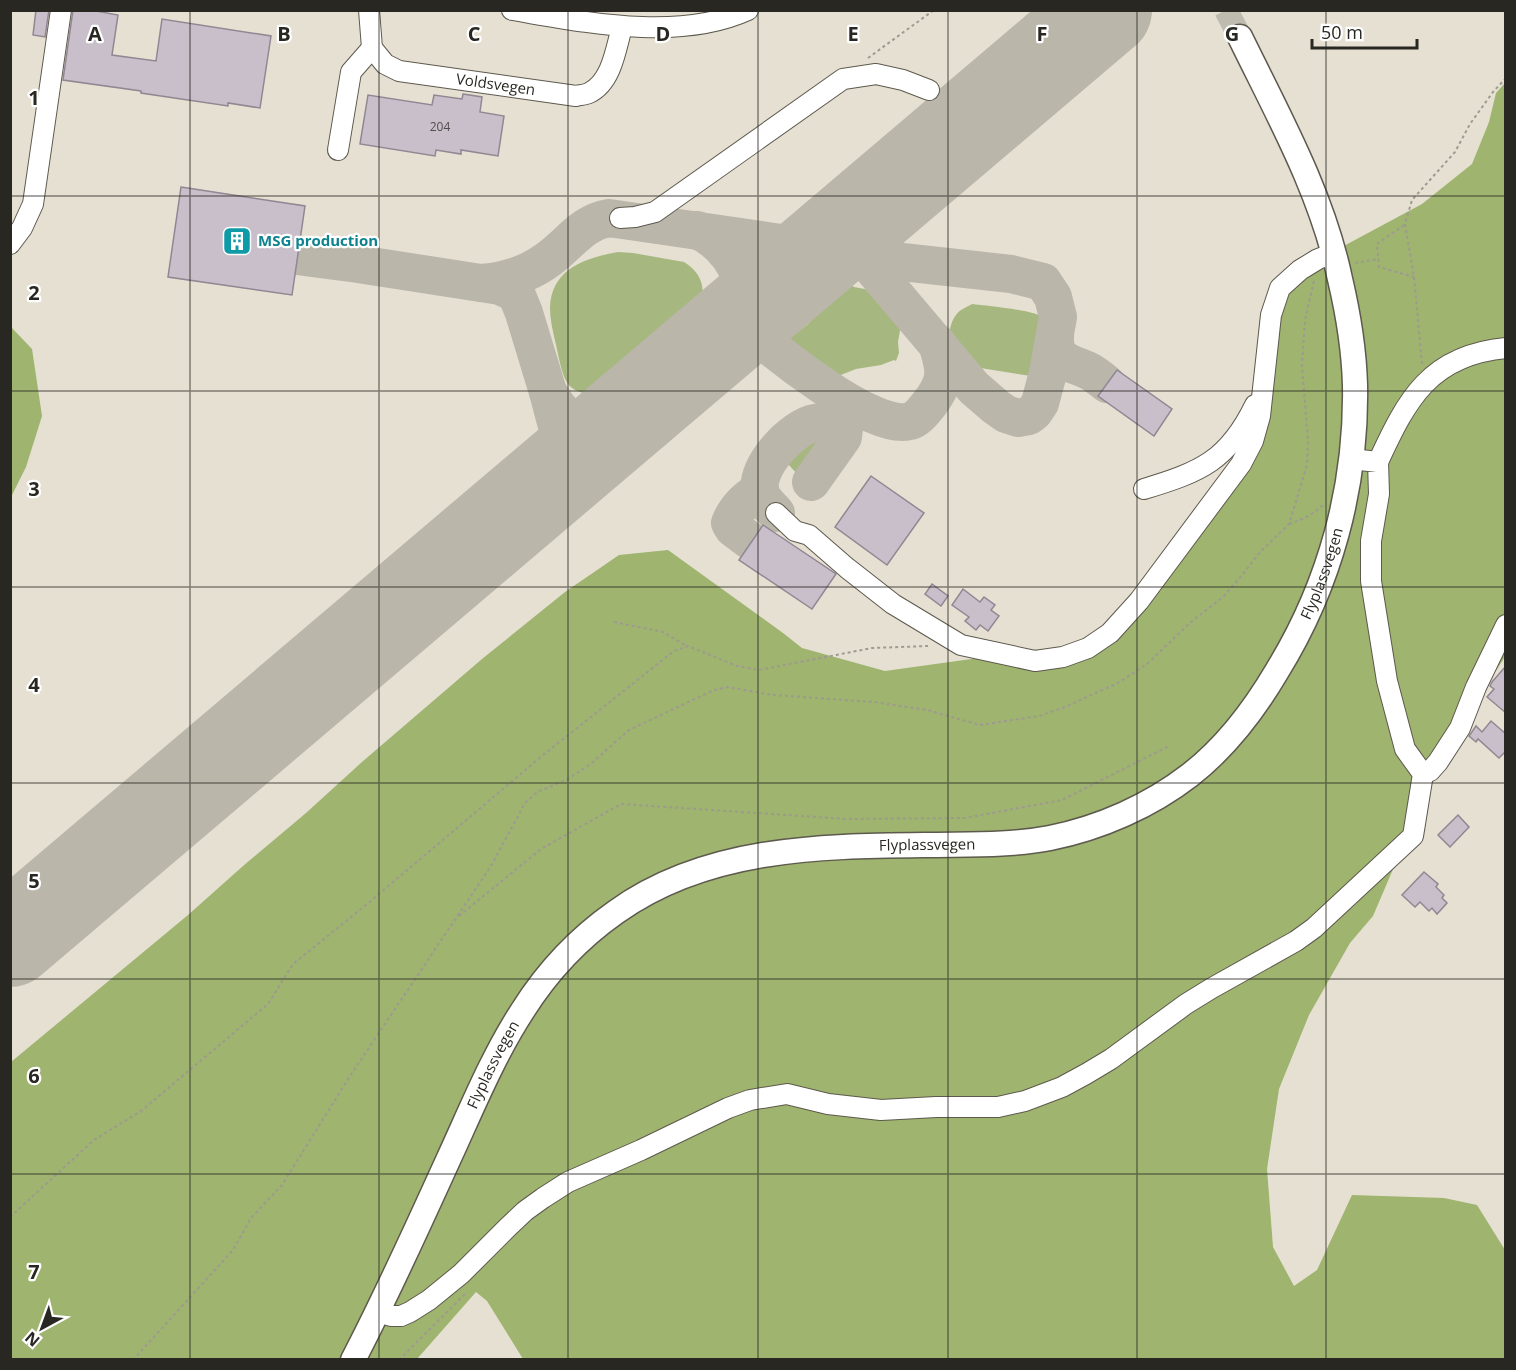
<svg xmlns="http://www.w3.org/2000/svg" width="1516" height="1370" font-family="'Open Sans',sans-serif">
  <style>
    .green { fill: #a6b880 }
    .forest { fill: #9eb46f }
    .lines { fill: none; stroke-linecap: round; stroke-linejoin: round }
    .taxiway { stroke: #bab6aa; stroke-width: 38 }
    .runway { stroke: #bab6aa; stroke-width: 94 }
    .building { fill: #c8bfcb; stroke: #908793; stroke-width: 1.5 }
    .major-tunnel { stroke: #bfbbaf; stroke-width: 24; stroke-dasharray: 24 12; stroke-linecap: butt }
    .minor-casing { stroke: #5d594d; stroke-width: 22 }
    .major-casing { stroke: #5d594d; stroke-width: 27 }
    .path { stroke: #9e9a8f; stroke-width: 2; stroke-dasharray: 3 3; stroke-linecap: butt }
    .minor { stroke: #fff; stroke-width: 20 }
    .major { stroke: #fff; stroke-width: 24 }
    .grid { fill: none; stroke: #282721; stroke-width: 1.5; stroke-opacity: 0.55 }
    .labels { text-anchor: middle; stroke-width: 4.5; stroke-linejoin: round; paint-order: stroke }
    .number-label { font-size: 12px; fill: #504d4c }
    .street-label { font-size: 15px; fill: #282721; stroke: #fff }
    .culture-label { font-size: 15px; font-weight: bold; fill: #0d838f; stroke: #fff; text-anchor: start }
    .grid-label { font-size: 20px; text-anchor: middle; font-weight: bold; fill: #282721; stroke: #fff; stroke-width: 4.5; stroke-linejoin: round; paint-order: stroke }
  </style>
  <rect width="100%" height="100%" fill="#e5e0d2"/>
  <g class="green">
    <path d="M618,252L633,253L684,262C707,276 708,299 691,319C674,334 656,349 638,364C626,374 613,389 597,392C588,395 578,393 571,387C563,381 559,359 557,349C554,336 550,321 550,308C551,269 585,258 618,252Z"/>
    <polygon points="845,281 854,287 870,290 882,296 902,319 898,342 899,353 896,361 894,360 881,365 856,369 833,378 830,377 796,352 793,351 793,349 788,343 785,335 791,337 807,325"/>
    <path d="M972,304C988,306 1037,310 1046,319L1039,362L1031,376L974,367C965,364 956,356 951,348C947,339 950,322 956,315C959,310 967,307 972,304Z"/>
    <polygon points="807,435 811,435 821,441 798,475 788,464 787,460 800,441"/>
  </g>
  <g class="forest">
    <polygon points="1505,83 1505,657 1470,709 1432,778 1373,916 1350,943 1309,1015 1279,1089 1267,1169 1273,1247 1294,1286 1317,1270 1352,1195 1444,1198 1477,1205 1505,1250 1505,1359 523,1359 487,1301 476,1292 417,1359 11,1360 11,1062 188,915 243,866 306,813 362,762 482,659 565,592 619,555 668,550 783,633 802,648 885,671 993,656 1085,657 1245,445 1273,284 1422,204 1472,164 1489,122 1496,93"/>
    <polygon points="11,327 32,349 42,416 26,467 11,497"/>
  </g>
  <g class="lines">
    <g class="taxiway">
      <path d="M697,230C723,242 743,268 743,297C743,305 741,313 740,321C768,346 873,433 910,421C918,419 925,409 930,403C948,379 945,370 937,343"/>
      <polyline points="297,256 358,264 500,286 516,293 524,313 548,392 559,434 557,453 554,464 546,480 531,498"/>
      <path d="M481,283C508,281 534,272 555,254C573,239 585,222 609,218L774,242L798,245L846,247L857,251L862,256L884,260L1011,274L1043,282L1053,297L1058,317L1048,373L1040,403L1034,412L1029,416L1018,418L1006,414L996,407L974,388L862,256C854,238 856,232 865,215"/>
      <path d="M1055,336C1054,361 1068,362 1087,370C1095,374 1101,379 1107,384"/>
      <path d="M548,392C553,400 558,409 566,415C588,430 618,417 639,406"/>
      <path d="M776,513C770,506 762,500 760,491C755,467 792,427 815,423C824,421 833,424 842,427L844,428L843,437L811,482"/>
      <path d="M749,540L733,528L730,523C736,508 746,499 760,490"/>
    </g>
    <polyline class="runway" points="10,940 1105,10"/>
  </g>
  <g class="building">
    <polygon points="36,10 49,10 45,37 33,35"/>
    <polygon points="73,10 91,10 118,15 112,55 156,61 162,19 271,36 260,108 228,103 228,106 141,93 141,91 63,80"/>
    <polygon points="463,94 482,97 480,112 504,116 498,156 461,150 461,154 436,150 435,156 360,144 368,95 432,105 434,95 462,99"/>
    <polygon points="181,187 305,206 292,295 168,277"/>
    <polygon points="1117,370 1172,409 1154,436 1098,396"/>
    <polygon points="871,476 924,513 887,565 835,527"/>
    <polygon points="763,525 836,574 812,609 739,560"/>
    <polygon points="932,584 948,596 941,606 925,594"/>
    <polygon points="963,589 980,602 984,597 995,605 991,610 999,616 988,631 980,625 976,630 965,621 969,617 952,605"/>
    <polygon points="1506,666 1506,713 1487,697 1494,689 1490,686 1492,682"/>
    <polygon points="1491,721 1506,734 1506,751 1499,758 1478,739 1476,742 1469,736 1476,726 1482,732"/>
    <polygon points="1458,815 1469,827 1450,847 1438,835"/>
    <polygon points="1424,872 1438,884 1436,887 1444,895 1442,898 1447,903 1437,914 1432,908 1429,911 1420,902 1415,907 1402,895"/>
  </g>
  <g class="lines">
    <polyline class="major-tunnel" points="1226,10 1240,37"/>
    <g class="minor-casing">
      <g id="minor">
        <path id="s1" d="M369,10L372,48L385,64L399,71L576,96C580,95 585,95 589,93C612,82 616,48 622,27"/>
        <path d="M512,10C585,22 678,42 748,10"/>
        <polyline points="338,150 351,72 372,48"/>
        <polyline points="620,218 635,217 655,212 843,79 876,74 903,80 929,90"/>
        <polyline points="10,244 22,228 33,204 61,10"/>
        <path d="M1378,462C1407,399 1430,355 1506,348"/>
        <path d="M1144,489C1200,472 1228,461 1255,405"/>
        <polyline points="776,513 795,531 809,535 847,568 893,604 961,645 1035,661 1063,657 1088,648 1110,633 1139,601 1241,464 1253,441 1260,416 1271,315 1280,288 1300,270 1318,259 1334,253"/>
        <polyline points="1423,774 1430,771 1438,762 1460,728 1476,687 1506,625"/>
        <polyline points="378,1312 391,1316 401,1316 410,1312 429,1300 461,1274 507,1228 525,1211 543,1198 568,1182 641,1150 728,1108 750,1100 787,1094 828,1104 881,1110 936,1107 998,1107 1025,1101 1062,1087 1086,1074 1111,1059 1186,1004 1212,988 1296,941 1314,928 1413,836 1423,774 1405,749 1387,681 1371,581 1371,541 1379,494 1378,462 1351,459"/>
      </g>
    </g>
    <g class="major-casing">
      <g id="major">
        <path id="s2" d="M353,1360C388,1293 418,1226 449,1158C472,1108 493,1056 523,1010C547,972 579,938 616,912C705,848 818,846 924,845C966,844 1008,846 1050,838C1100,828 1150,806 1190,775C1226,747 1254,710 1277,671C1330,585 1357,486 1355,385C1354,349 1348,313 1340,279C1322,193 1278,115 1240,37"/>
      </g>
    </g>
    <g class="path">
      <polyline points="868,58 934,10"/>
      <polyline points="1404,225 1377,244 1379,267 1414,277"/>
      <polyline points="1355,263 1378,259"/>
      <polyline points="1422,364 1414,277 1405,224 1412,200 1455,152 1470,124 1493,92 1506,78"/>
      <path d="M1289,524C1304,519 1314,514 1325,503"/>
      <polyline points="614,622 663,632 687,646"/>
      <polyline points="459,916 541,849 621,804 847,819 965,818 1062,800 1169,746"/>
      <polyline points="10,1217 94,1140 141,1111 268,1004 293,964 366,905 543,755 674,651 688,646 737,666 759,670 872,648 928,646"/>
      <polyline points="133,1360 233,1250 251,1218 282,1185 350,1076 491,866 525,803 537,792 568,779 592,763 629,730 714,690 728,687 773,695 874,702 927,710 980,725 1039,716 1065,707 1118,683 1147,664 1191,622 1223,597 1243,574 1260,552 1289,524 1307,465 1308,440 1302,366 1305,320 1314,281"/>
      <polyline points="399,1360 467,1292"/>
    </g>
    <use href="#minor" class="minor"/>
    <use href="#major" class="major"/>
  </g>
  <path class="grid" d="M190,10V1360M379,10V1360M568,10V1360M758,10V1360M948,10V1360M1137,10V1360M1326,10V1360M10,196H1506M10,391H1506M10,587H1506M10,783H1506M10,979H1506M10,1174H1506"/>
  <defs>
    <g id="building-square" transform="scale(1.5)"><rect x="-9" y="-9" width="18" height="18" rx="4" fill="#0f9aa8" stroke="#fff"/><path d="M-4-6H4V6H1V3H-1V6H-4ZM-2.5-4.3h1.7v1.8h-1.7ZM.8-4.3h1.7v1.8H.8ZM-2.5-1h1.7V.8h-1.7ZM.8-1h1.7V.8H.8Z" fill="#fff"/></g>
  </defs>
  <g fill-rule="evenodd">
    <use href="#building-square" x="237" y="241"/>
  </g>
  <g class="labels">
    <g class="number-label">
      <text x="440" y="131">204</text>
    </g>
    <g class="street-label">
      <text dy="5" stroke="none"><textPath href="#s1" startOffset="172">Voldsvegen</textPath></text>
      <text dy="5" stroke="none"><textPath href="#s2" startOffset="1371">Flyplassvegen</textPath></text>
      <text dy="5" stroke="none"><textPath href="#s2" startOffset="849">Flyplassvegen</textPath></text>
      <text dy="5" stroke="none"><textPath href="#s2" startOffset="327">Flyplassvegen</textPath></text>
    </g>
    <g class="culture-label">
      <text x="258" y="246">MSG production</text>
    </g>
  </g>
  <g class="grid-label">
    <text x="95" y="41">A</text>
    <text x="284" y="41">B</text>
    <text x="474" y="41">C</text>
    <text x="663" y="41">D</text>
    <text x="853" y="41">E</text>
    <text x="1042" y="41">F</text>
    <text x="1232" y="41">G</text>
    <text x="34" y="105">1</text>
    <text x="34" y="300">2</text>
    <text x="34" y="496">3</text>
    <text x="34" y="692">4</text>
    <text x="34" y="888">5</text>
    <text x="34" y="1083">6</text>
    <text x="34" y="1279">7</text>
  </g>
  <rect width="1516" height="1370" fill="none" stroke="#282721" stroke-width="24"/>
  <g transform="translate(42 1328) rotate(221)" stroke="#ffffff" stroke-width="4.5" paint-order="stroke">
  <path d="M0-4.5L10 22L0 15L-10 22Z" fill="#282721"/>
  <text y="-9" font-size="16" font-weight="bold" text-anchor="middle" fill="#282721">N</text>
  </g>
  <path d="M1312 39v9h105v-9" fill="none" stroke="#282721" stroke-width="3"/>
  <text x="1321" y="39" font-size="18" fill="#282721" stroke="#ffffff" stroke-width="4.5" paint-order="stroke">50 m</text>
</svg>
